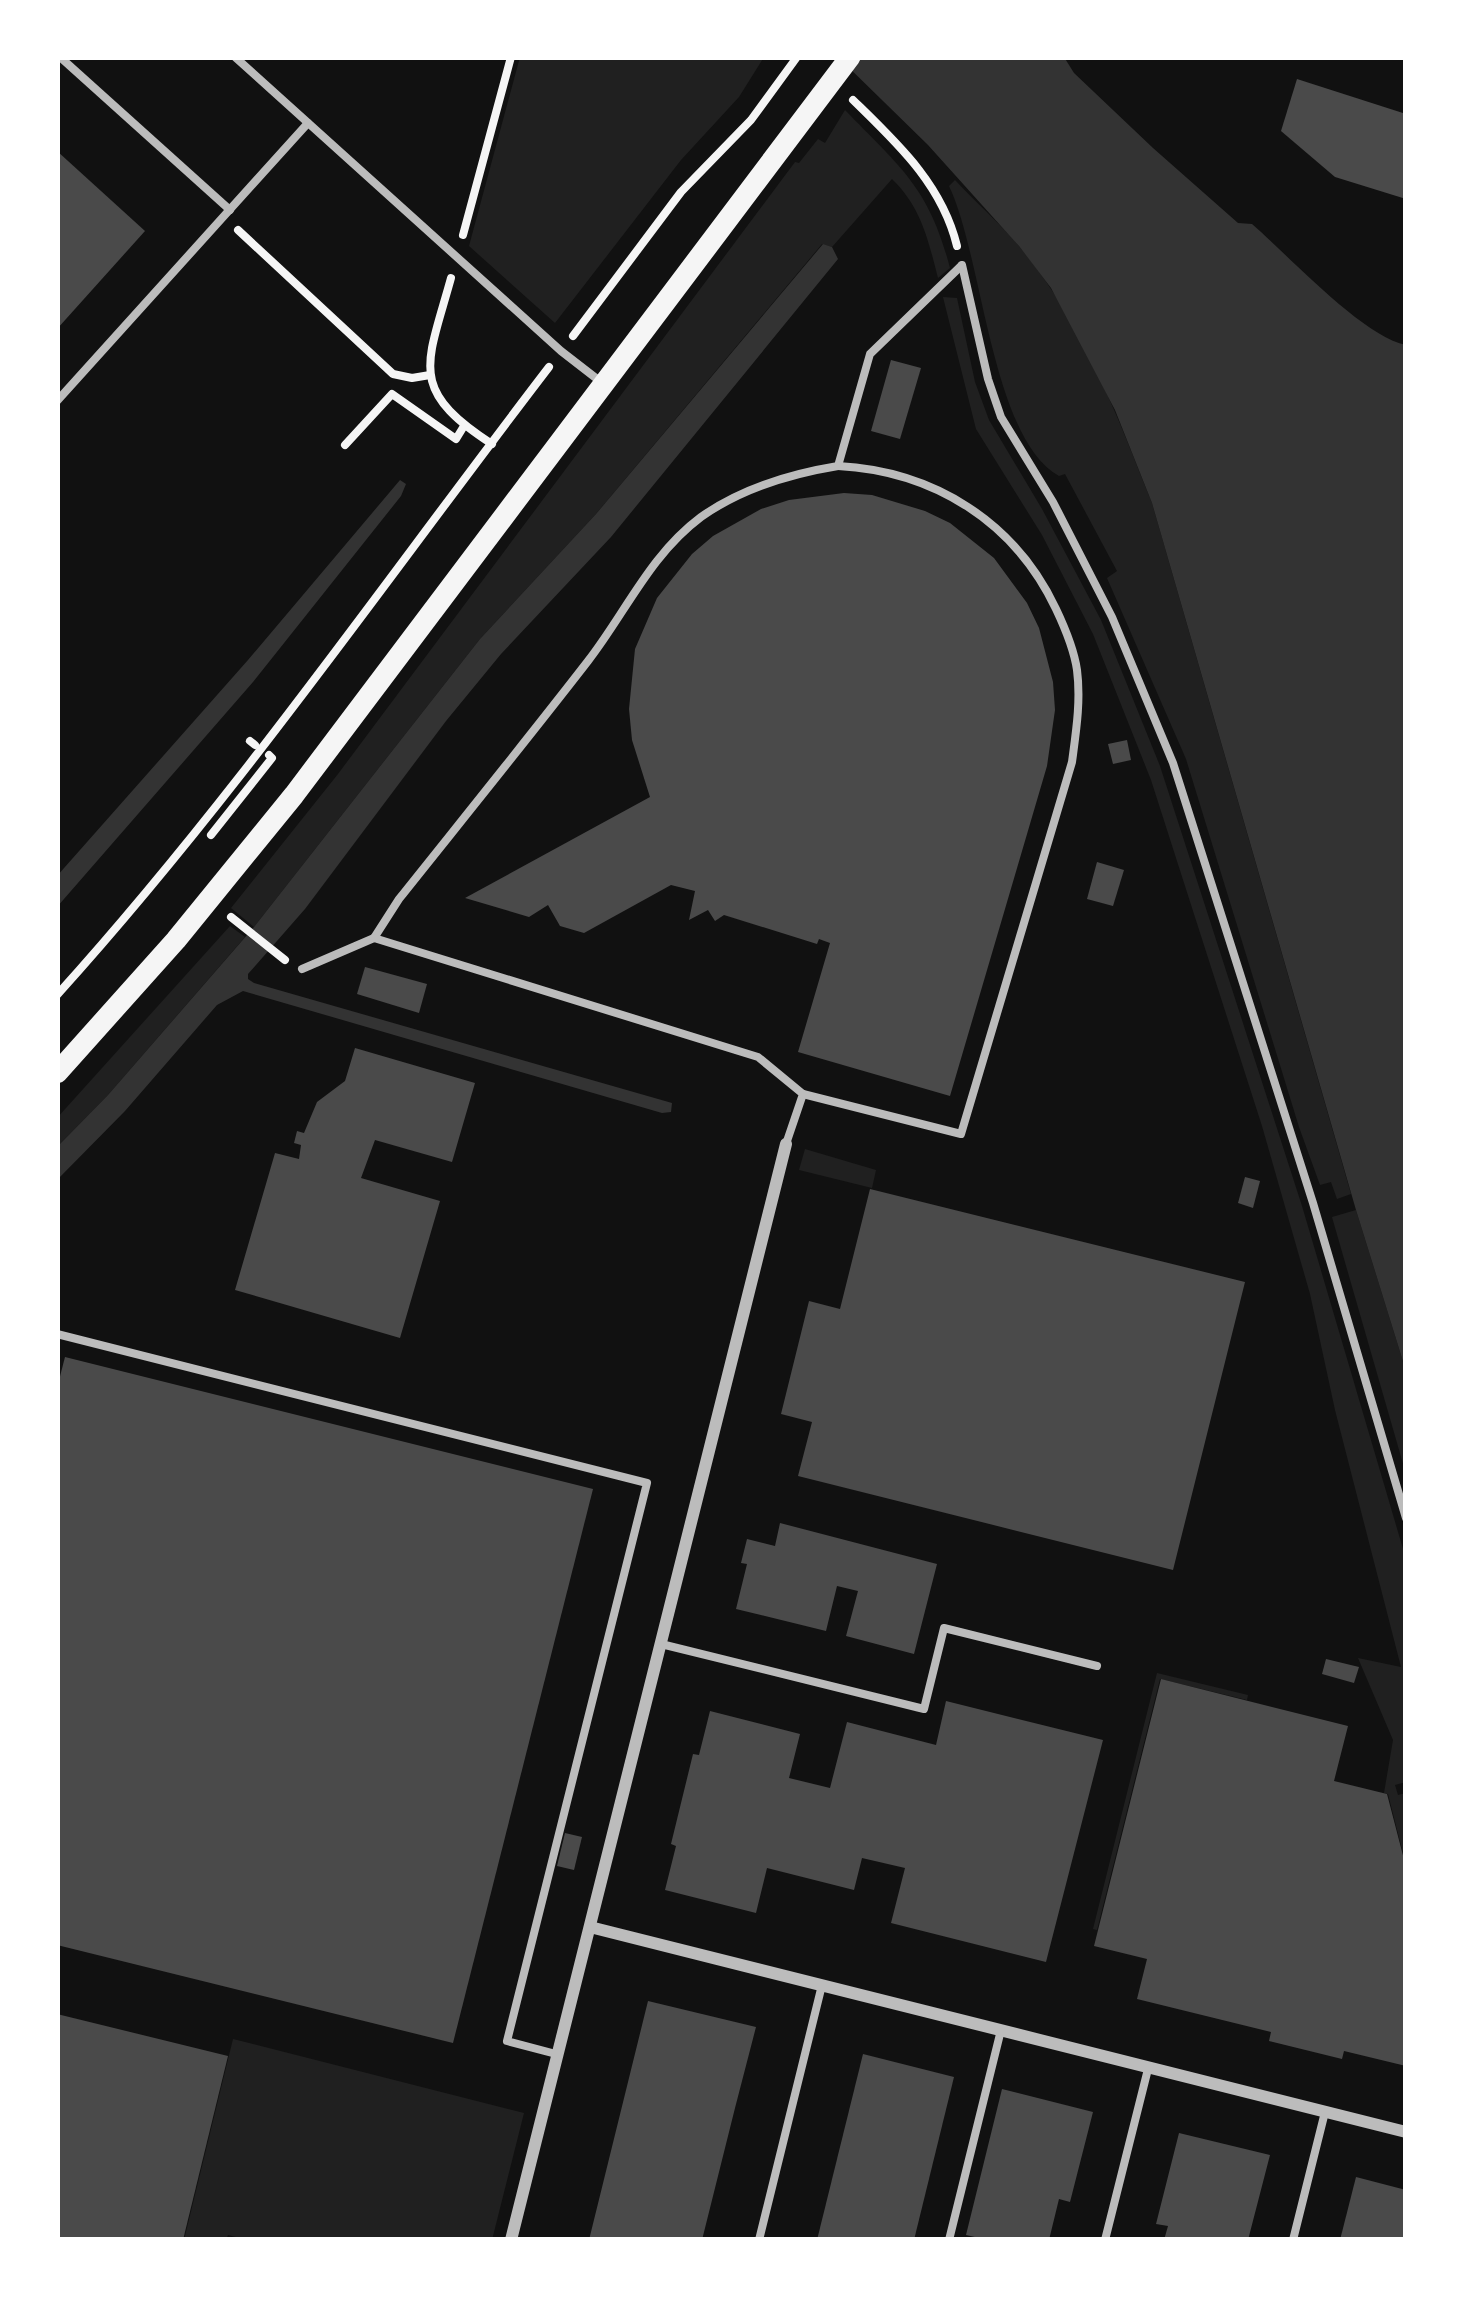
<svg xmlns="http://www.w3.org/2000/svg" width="1463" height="2297" font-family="'Nunito Sans',sans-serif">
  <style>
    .green { fill: #202020 }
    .water { fill: #333 }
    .building { fill: #4a4a4a }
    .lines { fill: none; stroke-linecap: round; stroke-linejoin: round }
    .path { stroke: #f5f5f5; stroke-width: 8 }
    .service { stroke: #bcbcbc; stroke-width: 8 }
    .minor { stroke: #bcbcbc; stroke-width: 12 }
    .secondary { stroke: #f5f5f5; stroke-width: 21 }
  </style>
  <rect width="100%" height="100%" fill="#111"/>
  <g class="green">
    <polygon points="520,57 764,57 739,97 681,160 555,323 469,246"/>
    <path d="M845,110C901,168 929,187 950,268L938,278C928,239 921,207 892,179L832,247L822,244L596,514L480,639L254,927L231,908L338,774L795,162L799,163L818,139L825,143Z"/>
    <path d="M955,180C976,203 999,222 1019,246C1082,321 1116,413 1152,503L1351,1194L1337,1199L1331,1182L1320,1185L1299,1127L1186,759L1107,578L1117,571L1065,474L1059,476C991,438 983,257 949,186Z"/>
    <polygon points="943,297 957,298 975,382 989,420 1042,509 1101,620 1160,766 1302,1206 1406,1559 1406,1782 1395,1785 1398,1795 1406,1793 1406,1865 1388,1794 1384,1793 1393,1740 1358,1658 1401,1667 1335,1410 1310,1294 1262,1126 1151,780 1093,634 1042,535 976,429"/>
    <polygon points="230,926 245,937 108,1095 57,1147 57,1118"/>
    <polygon points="805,1149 876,1170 872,1188 799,1170"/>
    <polygon points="1356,1210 1406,1371 1406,1474 1332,1217"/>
    <polygon points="1157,1673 1248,1695 1247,1700 1160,1679 1097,1930 1093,1929"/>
    <polygon points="233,2039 524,2113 492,2240 247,2240 228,2235 226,2240 184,2240"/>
  </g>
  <g class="water">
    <path d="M838,57H1064L1074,73L1153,148L1238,223L1252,224C1288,255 1362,336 1406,345V1371L1356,1210L1152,503L1115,410L1051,288L1019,246L928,145Z"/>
    <polygon points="823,244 832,247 838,259 611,537 501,654 446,721 305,909 248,974 248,979 254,983 672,1103 671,1112 662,1113 243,991 217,1005 125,1111 57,1180 57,1147 108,1095 254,927 480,639 596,514"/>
    <polygon points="400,480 406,484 401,496 253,682 57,907 57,876 248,660"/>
  </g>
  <g class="building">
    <polygon points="1297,79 1406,114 1406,199 1335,177 1281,131"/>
    <polygon points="57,151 145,231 57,329"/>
    <polygon points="891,360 921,368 900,439 871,431"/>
    <polygon points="844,493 872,495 925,511 950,523 994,558 1027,603 1039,628 1053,682 1055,710 1047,766 950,1096 798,1052 830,943 819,939 817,944 724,915 715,921 708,910 689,920 695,891 671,885 584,933 560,926 548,905 529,917 465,898 650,797 632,740 629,709 635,649 657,598 692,554 713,536 761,509 789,500"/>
    <polygon points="1127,740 1131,760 1113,764 1108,744"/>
    <polygon points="1097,862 1124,870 1113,906 1087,899"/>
    <polygon points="365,967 427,984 419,1013 357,994"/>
    <polygon points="355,1048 475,1083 452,1162 375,1140 361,1178 440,1201 400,1338 235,1290 275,1153 299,1159 301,1145 294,1143 297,1131 304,1133 317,1102 345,1081"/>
    <polygon points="1245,1177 1260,1181 1253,1208 1238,1203"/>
    <polygon points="870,1189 1245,1282 1173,1570 798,1476 812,1422 781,1414 809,1301 840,1309"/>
    <polygon points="65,1357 593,1489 453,2043 57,1945 57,1388"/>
    <polygon points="780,1523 937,1564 914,1654 846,1636 858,1591 837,1586 826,1631 736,1609 747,1564 741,1563 747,1539 775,1546"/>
    <polygon points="1326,1659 1359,1667 1354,1683 1322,1674"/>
    <polygon points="1161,1679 1348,1726 1334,1781 1387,1794 1406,1867 1406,2066 1344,2051 1342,2059 1269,2041 1271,2032 1137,1999 1147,1959 1094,1946"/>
    <polygon points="946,1701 1103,1740 1046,1962 891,1923 905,1868 862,1858 854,1890 767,1868 756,1913 665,1890 676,1846 671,1844 693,1754 699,1755 710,1711 800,1734 789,1778 830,1788 847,1722 936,1745"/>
    <polygon points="565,1833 582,1837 574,1870 557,1866"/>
    <polygon points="648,2001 756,2027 735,2108 702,2240 589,2240"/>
    <polygon points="57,2014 228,2056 183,2240 57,2240"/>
    <polygon points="863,2054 954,2077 914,2240 817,2240"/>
    <polygon points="1002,2089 1093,2112 1070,2202 1059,2199 1049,2240 988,2240 966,2235"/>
    <polygon points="1179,2133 1270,2155 1248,2240 1164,2240 1168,2226 1156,2224"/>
    <polygon points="1356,2177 1406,2190 1406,2240 1340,2240"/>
  </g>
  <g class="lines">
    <g class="path">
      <path d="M853,100C897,143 942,184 957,246"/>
      <polyline points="238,230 393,374 412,378 430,375"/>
      <polyline points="463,235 511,57"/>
      <path d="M451,278C427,365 407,389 492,444"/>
      <polyline points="573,336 681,192 751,120 797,57"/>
      <polyline points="345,445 392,394 456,439 464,426"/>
      <polyline points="250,741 255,745"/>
      <polyline points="211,835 272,758 269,755"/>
      <polyline points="231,917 285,960"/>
      <path d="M57,995C236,797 387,578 549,367"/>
    </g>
    <g class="service">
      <polyline points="60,57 230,210"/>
      <polyline points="235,57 561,351 601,382"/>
      <polyline points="962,265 988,379 1001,417 1053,502 1112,617 1173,763 1313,1203 1406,1518"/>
      <polyline points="57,401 308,123"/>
      <path d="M374,938L399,899C462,820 526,741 588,661C626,612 650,555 701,517C742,488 789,474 838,466L870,354L961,266"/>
      <polyline points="302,969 374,938 758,1057 803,1094 786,1144"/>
      <path d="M803,1094L961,1134L1072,762C1076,732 1081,701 1077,670C1074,649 1065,628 1056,609C1015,522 934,471 838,466"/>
      <polyline points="57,1334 647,1483 507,2041 556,2054"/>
      <polyline points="661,1644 924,1709 944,1628 1097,1666"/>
      <polyline points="759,2240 822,1985"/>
      <polyline points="949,2240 1001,2030"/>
      <polyline points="1105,2240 1148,2069"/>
      <polyline points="1293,2240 1325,2112"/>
    </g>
    <g class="minor">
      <polyline points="590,1927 1406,2132"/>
      <polyline points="511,2240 786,1144"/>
    </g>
    <polyline class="secondary" points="57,1073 176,940 294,795 850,57"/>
  </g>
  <rect width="1463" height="2297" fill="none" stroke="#ffffff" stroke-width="120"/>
</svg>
